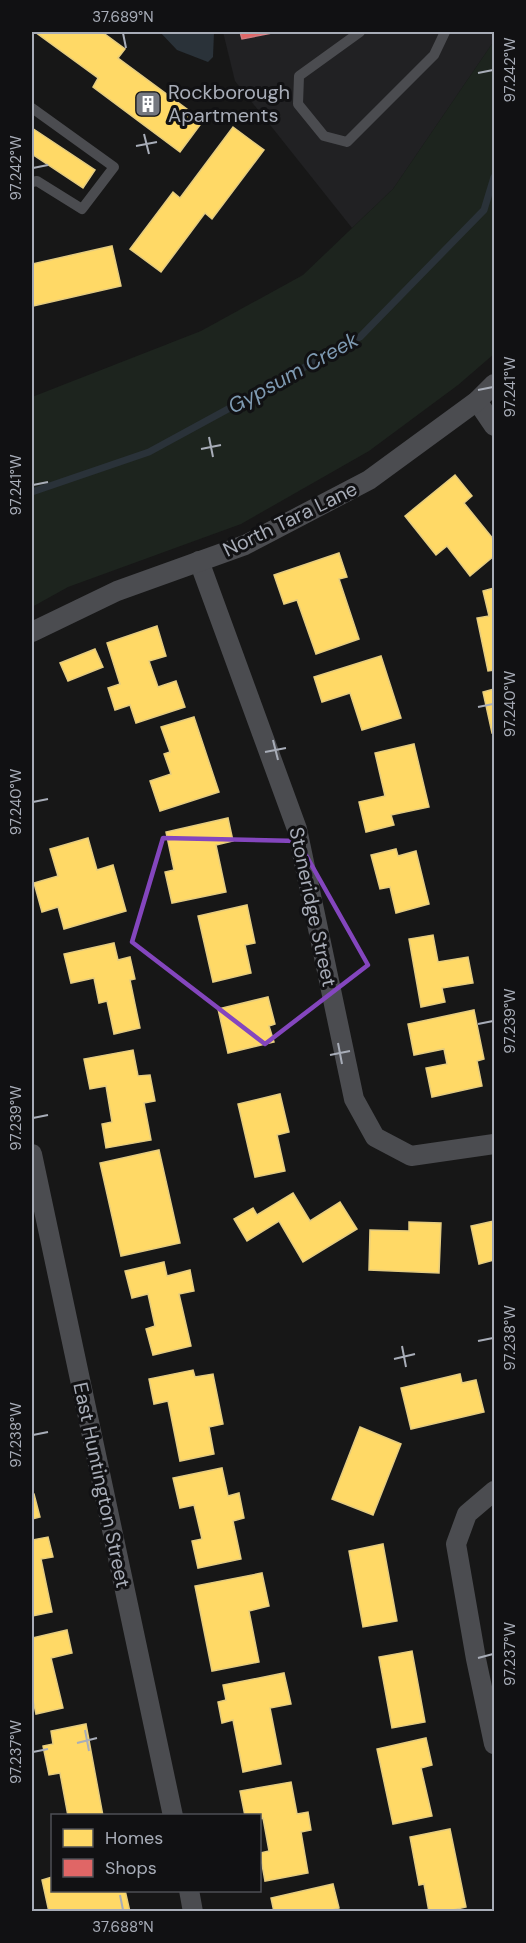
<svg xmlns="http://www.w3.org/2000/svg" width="526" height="1943" font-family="'DM Sans',sans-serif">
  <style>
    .built { fill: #212123 }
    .green { fill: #1d241e }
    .water { fill: #2a3239 }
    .homes { fill: #ffd966; stroke: #e5cc7f; stroke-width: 1.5 }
    .shops { fill: #e06666; stroke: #cf7b7f; stroke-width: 1.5 }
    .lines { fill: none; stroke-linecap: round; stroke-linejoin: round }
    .stream { stroke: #2a3239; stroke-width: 7 }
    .service { stroke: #4b4c50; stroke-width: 10 }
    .minor { stroke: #4b4c50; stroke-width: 20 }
    .marked { fill: none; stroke: #8446be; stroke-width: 4.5; stroke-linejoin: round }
    .ticks { fill: none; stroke: #a8adb8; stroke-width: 2 }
    .labels { text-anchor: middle; stroke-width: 6; stroke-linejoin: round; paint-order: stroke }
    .poi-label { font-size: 20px; fill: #a8adb8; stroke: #111113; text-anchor: start }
    .street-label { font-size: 20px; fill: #a8adb8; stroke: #111113 }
    .water-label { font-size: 21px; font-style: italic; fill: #7f9bb3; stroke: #111113 }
    .neatline { fill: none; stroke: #a8adb8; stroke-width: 2 }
    .ticks-label { font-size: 15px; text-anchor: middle; fill: #a8adb8 }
  </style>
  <rect width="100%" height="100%" fill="#171717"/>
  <polygon class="built" points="223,32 494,32 494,41 393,189 352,228 235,81"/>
  <polygon class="green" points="494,41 494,354 458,385 369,451 241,524 68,587 32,607 32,397 201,331 303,275 393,189"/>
  <polygon class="water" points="160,32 214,32 213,57 208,62 177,50"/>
  <g class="homes">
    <polygon points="35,32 102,32 125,49 118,58 203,121 180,152 93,87 98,78"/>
    <polygon points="233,127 264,150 212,219 205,213 161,272 130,249 173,192 180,198"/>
    <polygon points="32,128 95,170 83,188 32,154"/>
    <polygon points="112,246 121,286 33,306 32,264"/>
    <polygon points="455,475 472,496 464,503 494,540 494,556 470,576 447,546 436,555 405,516"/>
    <polygon points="339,553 347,577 339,579 359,639 316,654 297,600 284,604 274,575"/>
    <polygon points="494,588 494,670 488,671 477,618 489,616 483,591"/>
    <polygon points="157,626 166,656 149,661 158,687 176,681 185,707 136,723 130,705 115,710 108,688 120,684 107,643"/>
    <polygon points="95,649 103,667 68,681 60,663"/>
    <polygon points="381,656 401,718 362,730 350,693 322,702 314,677"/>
    <polygon points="494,689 494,732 492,733 483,692"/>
    <polygon points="194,717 219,792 160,811 150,781 171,774 164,754 170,752 161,727"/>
    <polygon points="414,744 429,807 391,815 394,825 366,832 359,802 385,796 375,753"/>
    <polygon points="228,818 233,841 216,845 226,892 172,903 165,872 174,870 166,832"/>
    <polygon points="88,838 97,870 113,865 126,911 64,929 58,907 42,912 34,883 58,876 50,849"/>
    <polygon points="396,849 398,856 416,851 429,904 396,913 390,887 380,889 371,855"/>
    <polygon points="247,905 255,943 245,945 251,973 213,982 198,916"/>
    <polygon points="433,935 438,962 468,957 473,983 442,988 445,1002 421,1007 409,939"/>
    <polygon points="114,943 118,960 130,957 135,979 130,980 140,1028 114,1034 107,1001 99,1003 94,978 71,983 64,954"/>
    <polygon points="268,997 275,1024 269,1026 274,1042 228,1053 218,1009"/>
    <polygon points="474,1010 484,1059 477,1061 482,1086 432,1097 426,1068 447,1064 444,1049 414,1055 408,1024"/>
    <polygon points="133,1050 138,1076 150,1075 155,1101 144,1103 151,1140 106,1148 102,1124 112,1122 106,1086 90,1089 84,1059"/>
    <polygon points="280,1094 289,1132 277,1135 285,1171 255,1177 238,1104"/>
    <polygon points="159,1150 180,1243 121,1256 100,1163"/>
    <polygon points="293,1193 310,1221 340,1202 357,1229 303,1262 279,1221 247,1241 234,1219 253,1208 257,1215"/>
    <polygon points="494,1221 494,1260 479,1264 471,1226"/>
    <polygon points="409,1222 441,1223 439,1273 369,1270 370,1230 409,1231"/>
    <polygon points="164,1262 167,1276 190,1270 194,1291 179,1294 191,1346 153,1355 146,1329 155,1326 148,1294 132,1298 125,1271"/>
    <polygon points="193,1370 195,1377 213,1374 223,1424 209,1427 214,1454 180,1461 168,1401 154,1404 149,1379"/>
    <polygon points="460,1374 462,1383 476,1380 484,1412 411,1429 401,1388"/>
    <polygon points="360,1427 401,1444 373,1515 332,1499"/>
    <polygon points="222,1468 228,1496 239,1493 244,1518 233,1521 241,1559 198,1568 192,1541 202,1539 194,1505 180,1508 173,1478"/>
    <polygon points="32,1494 34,1494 40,1517 32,1519"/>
    <polygon points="48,1537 53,1557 41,1559 52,1612 32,1616 32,1540"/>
    <polygon points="383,1544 397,1621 363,1627 349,1551"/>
    <polygon points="262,1573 269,1606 249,1611 259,1662 212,1671 195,1586"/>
    <polygon points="67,1630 72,1653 51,1658 63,1708 36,1714 32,1695 32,1638"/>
    <polygon points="412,1651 425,1722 392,1728 379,1657"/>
    <polygon points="284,1673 291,1704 270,1708 281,1764 243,1772 233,1720 222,1723 218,1702 226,1700 223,1685"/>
    <polygon points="86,1724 103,1816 68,1816 60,1773 49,1775 43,1746 53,1744 51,1731"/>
    <polygon points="426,1738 432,1765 421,1768 432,1816 393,1824 377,1749"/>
    <polygon points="291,1782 297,1814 308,1812 311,1830 301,1832 308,1873 265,1881 260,1853 269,1851 263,1818 260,1819 260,1816 245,1816 240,1791"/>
    <polygon points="450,1829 466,1907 444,1912 429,1912 424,1884 419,1885 410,1837"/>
    <polygon points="52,1877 52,1890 125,1890 130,1912 49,1912 42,1880"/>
    <polygon points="333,1884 339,1908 332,1910 332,1912 274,1912 271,1898"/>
  </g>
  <polygon class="shops" points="240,32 277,32 242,39"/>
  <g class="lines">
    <polyline class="stream" points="32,492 149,452 360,337 484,210 494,177"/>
    <g class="service">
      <polyline points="360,32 299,76 298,104 324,136 347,142 434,55 445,32"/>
      <polyline points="32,108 114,167 82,209 37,181 32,182"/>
    </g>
    <g class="minor">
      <polyline points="477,401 494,426"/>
      <polyline points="199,561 297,829 354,1099 375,1137 411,1156 494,1144"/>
      <polyline points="32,632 117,591 245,545 369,480 477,401 494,384"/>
      <polyline points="32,1154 173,1816"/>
      <polyline points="494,1491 467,1514 456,1544 476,1659 494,1744"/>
      <polyline points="189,1890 193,1912"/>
    </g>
  </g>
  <path class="marked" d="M163,838L298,841L368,965L265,1044L132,942Z"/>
  <path class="ticks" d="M123,33L126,48M478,73L493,70M144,134L149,154M136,146L157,142M33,168L48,165M478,390L493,387M209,437L213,457M201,449L221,445M33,485L48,482M478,707L493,704M273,740L278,760M265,752L286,748M33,802L48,799M478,1024L493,1021M338,1043L342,1064M330,1055L350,1051M33,1118L48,1115M478,1341L493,1338M402,1346L406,1367M394,1359L415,1354M33,1435L48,1432M478,1658L493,1654M85,1730L89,1751M77,1743L97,1738M33,1752L48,1749M120,1895L123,1910"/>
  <defs>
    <g id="building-square" transform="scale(1.35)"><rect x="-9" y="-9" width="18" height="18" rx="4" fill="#757880" stroke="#111113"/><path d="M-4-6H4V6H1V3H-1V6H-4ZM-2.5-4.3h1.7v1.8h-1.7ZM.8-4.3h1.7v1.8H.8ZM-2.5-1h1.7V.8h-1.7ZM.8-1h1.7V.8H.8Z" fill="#fff"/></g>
  </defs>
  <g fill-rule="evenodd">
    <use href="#building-square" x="148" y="104"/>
  </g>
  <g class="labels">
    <g class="poi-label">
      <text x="168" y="99">Rockborough<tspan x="168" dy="23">Apartments</tspan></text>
    </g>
    <g class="street-label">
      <text transform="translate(290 519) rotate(-26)" y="7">North Tara Lane</text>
      <text transform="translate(313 907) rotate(78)" y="7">Stoneridge Street</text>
      <text transform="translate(102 1485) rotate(78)" y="7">East Huntington Street</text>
    </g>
    <g class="water-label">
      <text transform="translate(293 373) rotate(-29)" y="7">Gypsum Creek</text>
    </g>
  </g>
  <rect width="526" height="1943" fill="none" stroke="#111113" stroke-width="66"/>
  <rect x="51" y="1814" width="210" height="78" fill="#111113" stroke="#4d4f55" stroke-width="1.5"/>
  <rect x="63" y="1829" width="30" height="18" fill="#ffd966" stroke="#4d4f55" stroke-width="1.5"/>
  <text x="105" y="1844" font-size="18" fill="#a8adb8">Homes</text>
  <rect x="63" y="1859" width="30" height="18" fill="#e06666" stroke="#4d4f55" stroke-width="1.5"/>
  <text x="105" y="1874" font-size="18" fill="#a8adb8">Shops</text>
  <rect x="33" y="33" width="460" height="1877" class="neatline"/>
  <g class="ticks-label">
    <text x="123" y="22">37.689°N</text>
    <text transform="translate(510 70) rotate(-90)" y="5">97.242°W</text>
    <text transform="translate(16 168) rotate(-90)" y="5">97.242°W</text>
    <text transform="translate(510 387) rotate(-90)" y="5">97.241°W</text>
    <text transform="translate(16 485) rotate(-90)" y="5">97.241°W</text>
    <text transform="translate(510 704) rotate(-90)" y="5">97.240°W</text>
    <text transform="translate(16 802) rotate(-90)" y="5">97.240°W</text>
    <text transform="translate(510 1021) rotate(-90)" y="5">97.239°W</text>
    <text transform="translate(16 1118) rotate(-90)" y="5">97.239°W</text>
    <text transform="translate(510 1338) rotate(-90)" y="5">97.238°W</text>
    <text transform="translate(16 1435) rotate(-90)" y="5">97.238°W</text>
    <text transform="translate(510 1654) rotate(-90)" y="5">97.237°W</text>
    <text transform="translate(16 1752) rotate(-90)" y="5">97.237°W</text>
    <text x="123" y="1932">37.688°N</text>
  </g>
</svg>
